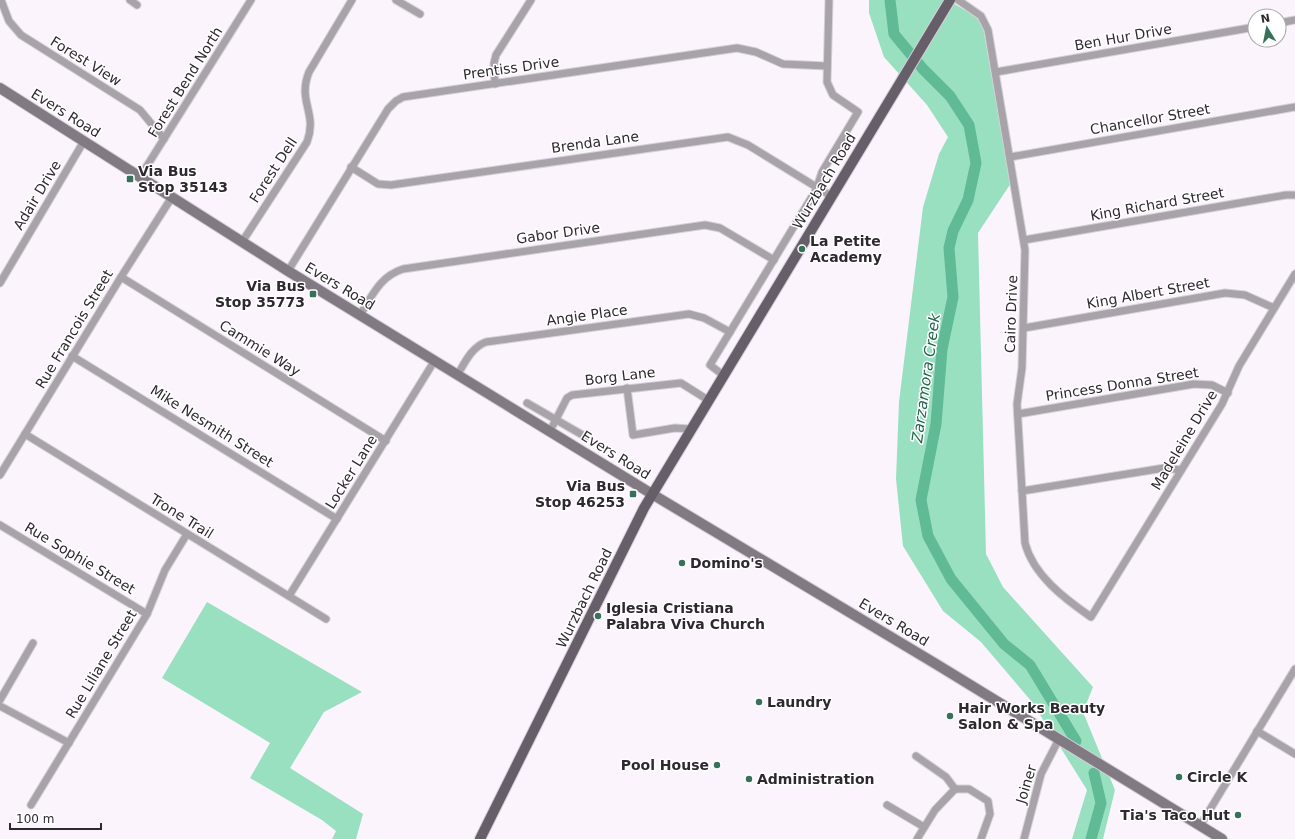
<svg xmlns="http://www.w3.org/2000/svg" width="1295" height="839" font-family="'DejaVu Sans',sans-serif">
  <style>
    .green { fill: #98e0bf }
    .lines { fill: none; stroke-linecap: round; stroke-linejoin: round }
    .river { stroke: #60ba95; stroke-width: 11 }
    .minor-casing { stroke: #d6cfd8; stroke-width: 9 }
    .secondary-casing { stroke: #d6cfd8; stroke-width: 12 }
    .primary-casing { stroke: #d6cfd8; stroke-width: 12 }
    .minor { stroke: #a7a3a9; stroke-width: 7 }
    .secondary { stroke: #817a83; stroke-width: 10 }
    .primary { stroke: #665e69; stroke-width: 10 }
    .poi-dot { fill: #387159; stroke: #fff; stroke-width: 1.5 }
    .labels { text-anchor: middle; stroke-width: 3; stroke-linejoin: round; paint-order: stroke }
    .street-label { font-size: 14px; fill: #2e292f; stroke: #fff }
    .poi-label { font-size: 14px; font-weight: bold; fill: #2e292f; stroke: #fff; text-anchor: start }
    .water-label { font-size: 15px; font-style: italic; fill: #22664c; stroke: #fff }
  </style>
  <rect width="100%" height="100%" fill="#fbf4fd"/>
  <g class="green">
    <path d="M869,0H949C961,10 977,13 983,27L1011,183L978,233L986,554L1003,587L1093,687L1083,712L1115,790L1103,839H1072L1087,790L1032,702L981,642L943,611L903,546L896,479L899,402L923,207L939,154L948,137L927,105L884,57L869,13Z"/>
    <polygon points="207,602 362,692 324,712 290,768 363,814 356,839 332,839 336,831 322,820 250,778 270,743 162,678"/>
  </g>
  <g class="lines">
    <g class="river">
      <polyline points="890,0 894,34 923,69 950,96 969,125 976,163 968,200 953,231 949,248 953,297 942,349 936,424 921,500 928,536 951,579 1004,644 1030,665 1076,741"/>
      <polyline points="1091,839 1101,803 1094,773"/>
    </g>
    <g class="minor-casing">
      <g id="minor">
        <polyline points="1,0 9,21 21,35 140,110 164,139"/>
        <polyline points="130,0 137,5"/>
        <polyline points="396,0 420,14"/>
        <path d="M958,0L981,16L988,30L1025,250L1022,368L1017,404L1025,543C1033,575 1065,599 1091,617L1222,404L1239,366L1295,274"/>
        <polyline points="1279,23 1295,20"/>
        <polyline points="996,72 1255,27"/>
        <polyline points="495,84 494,63 496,55 531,0"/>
        <polyline points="1010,157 1295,107"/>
        <polyline points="351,167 378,184 391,185 728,137 748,145 831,196"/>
        <polyline points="140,177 251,0"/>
        <polyline points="1024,240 1286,195 1295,195"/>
        <path d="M242,242L307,142C318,113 297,102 309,72L352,0"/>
        <polyline points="288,271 388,109 396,101 403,97 737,48 756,52 783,64 827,66"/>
        <polyline points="121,277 386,441"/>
        <polyline points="0,283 84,141"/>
        <path d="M360,315C372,296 380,276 403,269L705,225L720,228L774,260"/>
        <polyline points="1024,328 1225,293 1245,295 1274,308"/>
        <polyline points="72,356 337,519"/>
        <path d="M458,374C465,362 472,347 486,342L689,314L704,318L730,332"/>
        <polyline points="723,375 710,365 816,190 822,172 858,112 833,95 827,82 829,0"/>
        <polyline points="627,388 633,435 675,428 691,429"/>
        <polyline points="527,403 586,437"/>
        <polyline points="1018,414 1194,384 1212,385 1228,393"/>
        <polyline points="550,431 567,398 572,395 681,383 708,400"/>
        <polyline points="25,434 326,619"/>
        <polyline points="0,475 121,277 172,197"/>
        <polyline points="1022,491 1164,468 1181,470"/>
        <polyline points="0,525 147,614"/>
        <polyline points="289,596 435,360"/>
        <polyline points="0,700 33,643"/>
        <polyline points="0,706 69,743"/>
        <polyline points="1257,731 1295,754"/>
        <polyline points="916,756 946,777 955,789"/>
        <polyline points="955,789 969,789 988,801 990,814 981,839"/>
        <polyline points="31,805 147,614 165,570 187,534"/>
        <polyline points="887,805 924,827"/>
        <polyline points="1200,826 1295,669"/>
        <polyline points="917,839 935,810 955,789"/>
        <polyline points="1024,839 1041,774 1059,739"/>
      </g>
    </g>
    <g class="secondary-casing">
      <polyline id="secondary" points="0,88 288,271 652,494 936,664 1222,839"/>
    </g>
    <g class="primary-casing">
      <polyline id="primary" points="480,839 644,508 950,0"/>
    </g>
    <use href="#minor" class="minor"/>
    <use href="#secondary" class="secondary"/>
    <use href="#primary" class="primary"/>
  </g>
  <g class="poi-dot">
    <rect x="126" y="175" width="8" height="8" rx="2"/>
    <circle cx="802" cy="249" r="4"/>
    <rect x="309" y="290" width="8" height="8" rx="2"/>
    <rect x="629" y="490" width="8" height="8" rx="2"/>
    <circle cx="682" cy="563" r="4"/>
    <circle cx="598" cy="616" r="4"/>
    <circle cx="759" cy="702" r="4"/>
    <circle cx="950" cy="716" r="4"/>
    <circle cx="717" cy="765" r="4"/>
    <circle cx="1179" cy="777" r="4"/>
    <circle cx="749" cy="779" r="4"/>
    <circle cx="1238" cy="815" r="4"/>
  </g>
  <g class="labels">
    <g class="street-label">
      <text transform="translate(1123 37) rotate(-10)" y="5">Ben Hur Drive</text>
      <text transform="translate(86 61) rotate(32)" y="5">Forest View</text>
      <text transform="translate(511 68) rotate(-8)" y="5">Prentiss Drive</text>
      <text transform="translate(185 82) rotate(-58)" y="5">Forest Bend North</text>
      <text transform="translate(66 113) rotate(32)" y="5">Evers Road</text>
      <text transform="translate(1150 119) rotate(-10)" y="5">Chancellor Street</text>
      <text transform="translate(595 142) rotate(-8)" y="5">Brenda Lane</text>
      <text transform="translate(273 170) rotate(-57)" y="5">Forest Dell</text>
      <text transform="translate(824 181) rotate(-59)" y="5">Wurzbach Road</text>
      <text transform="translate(37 195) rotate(-59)" y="5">Adair Drive</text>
      <text transform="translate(1157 204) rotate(-10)" y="5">King Richard Street</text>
      <text transform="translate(558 233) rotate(-8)" y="5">Gabor Drive</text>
      <text transform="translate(340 286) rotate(31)" y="5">Evers Road</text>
      <text transform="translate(1148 293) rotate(-10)" y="5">King Albert Street</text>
      <text transform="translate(1011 314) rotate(-88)" y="5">Cairo Drive</text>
      <text transform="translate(587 315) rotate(-8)" y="5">Angie Place</text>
      <text transform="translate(74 329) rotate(-59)" y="5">Rue Francois Street</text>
      <text transform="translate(260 348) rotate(32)" y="5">Cammie Way</text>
      <text transform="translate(620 376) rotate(-7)" y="5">Borg Lane</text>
      <text transform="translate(1122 384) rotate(-9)" y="5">Princess Donna Street</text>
      <text transform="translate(212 426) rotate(32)" y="5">Mike Nesmith Street</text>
      <text transform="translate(1184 440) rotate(-59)" y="5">Madeleine Drive</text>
      <text transform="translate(616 455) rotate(32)" y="5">Evers Road</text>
      <text transform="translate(351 472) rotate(-58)" y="5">Locker Lane</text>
      <text transform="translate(182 516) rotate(32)" y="5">Trone Trail</text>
      <text transform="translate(80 558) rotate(31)" y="5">Rue Sophie Street</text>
      <text transform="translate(584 598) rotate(-64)" y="5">Wurzbach Road</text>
      <text transform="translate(894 622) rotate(31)" y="5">Evers Road</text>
      <text transform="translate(101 664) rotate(-59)" y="5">Rue Liliane Street</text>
      <text transform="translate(1026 784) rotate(-73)" y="5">Joiner</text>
    </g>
    <g class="poi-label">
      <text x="138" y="176">Via Bus<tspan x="138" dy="16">Stop 35143</tspan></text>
      <text x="810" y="246">La Petite<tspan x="810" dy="16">Academy</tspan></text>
      <text x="305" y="291" text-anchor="end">Via Bus<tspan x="305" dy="16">Stop 35773</tspan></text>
      <text x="625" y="491" text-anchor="end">Via Bus<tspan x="625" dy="16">Stop 46253</tspan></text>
      <text x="690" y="568">Domino's</text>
      <text x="606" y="613">Iglesia Cristiana<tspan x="606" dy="16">Palabra Viva Church</tspan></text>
      <text x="767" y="707">Laundry</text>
      <text x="958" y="713">Hair Works Beauty<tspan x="958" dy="16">Salon &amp; Spa</tspan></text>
      <text x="709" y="770" text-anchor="end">Pool House</text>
      <text x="1187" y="782">Circle K</text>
      <text x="757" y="784">Administration</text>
      <text x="1230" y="820" text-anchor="end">Tia's Taco Hut</text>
    </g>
    <g class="water-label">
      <text transform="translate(926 378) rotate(-82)" y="5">Zarzamora Creek</text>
    </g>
  </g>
  <g transform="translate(1267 28) rotate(350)"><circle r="19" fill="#ffffff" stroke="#aba9ac"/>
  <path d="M0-3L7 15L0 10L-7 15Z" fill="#387159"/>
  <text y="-6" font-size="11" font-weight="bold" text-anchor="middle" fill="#2e292f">N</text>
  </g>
  <path d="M10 823v6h91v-6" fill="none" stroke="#2e292f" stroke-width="2"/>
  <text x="16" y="823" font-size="12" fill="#2e292f" stroke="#ffffff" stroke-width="3" paint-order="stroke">100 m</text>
</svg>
